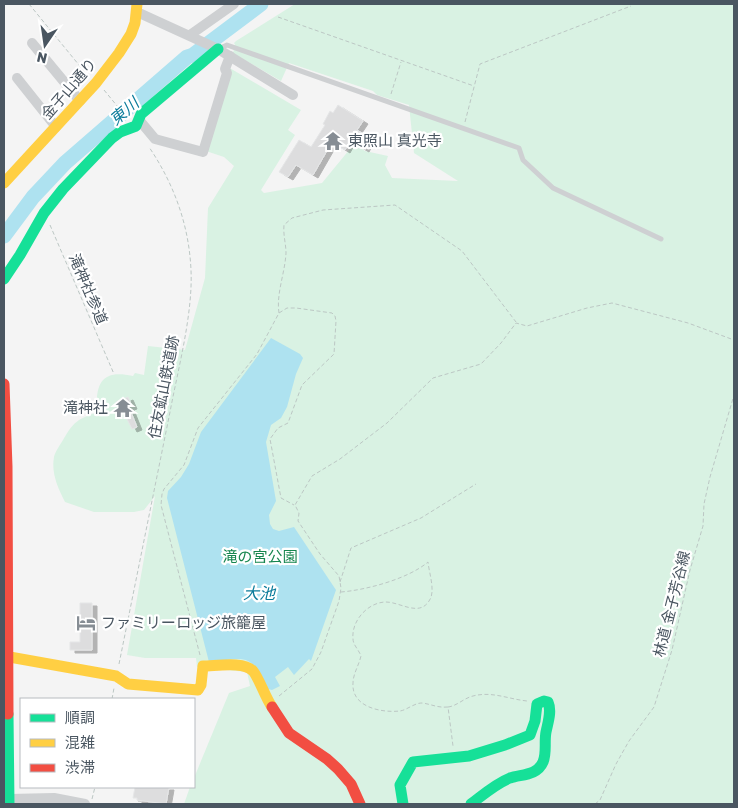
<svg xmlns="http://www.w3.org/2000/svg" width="738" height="808" font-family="Rubik,'Noto Sans JP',sans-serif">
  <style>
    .green { fill: #d9f2e3 }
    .water { fill: #aee2f0 }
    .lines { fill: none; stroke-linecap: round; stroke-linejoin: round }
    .river { stroke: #aee2f0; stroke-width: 15 }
    .building { fill: #ddddde; stroke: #e5e6e7; filter: url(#shadow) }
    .path { stroke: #bcc7c4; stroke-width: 1; stroke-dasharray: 4 2.5; stroke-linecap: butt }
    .lane { stroke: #ced0d2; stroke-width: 5 }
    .street { stroke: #ced0d2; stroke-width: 10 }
    .fast { stroke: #16e098; stroke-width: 11 }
    .slow { stroke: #ffcf43; stroke-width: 11 }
    .jam { stroke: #f24e42; stroke-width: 11 }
    .labels { text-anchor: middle; stroke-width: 4.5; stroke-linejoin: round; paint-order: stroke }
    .street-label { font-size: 15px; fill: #4a5661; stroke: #fff }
    .poi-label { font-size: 15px; fill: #4a5661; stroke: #fff; text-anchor: start }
    .park-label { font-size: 15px; fill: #17864f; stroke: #fff }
    .water-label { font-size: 16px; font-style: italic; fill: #0c7c9b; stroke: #fff }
  </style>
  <defs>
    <filter id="shadow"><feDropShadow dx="5" dy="3" stdDeviation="0" flood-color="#0004"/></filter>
  </defs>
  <rect width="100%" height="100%" fill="#f4f4f4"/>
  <path class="green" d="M295,4H734V804H184L190,787H194V778L229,693L250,686L247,672L197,667L196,658H145L127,655L155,496L144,510L134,512H94L65,502C58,488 51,473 54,457C55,452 60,445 63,440C74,421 77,420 97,412C95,382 103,369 133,376L135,373L144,375L148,346L185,350L205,278L208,208L234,166L224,157L206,151L228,67L301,110L288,130L295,135L261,190L264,193L322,183L354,144L365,151L388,156L385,165L392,178L458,181L414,153L409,105L377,95L373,91L289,63L281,81L233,53L235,45L234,43L236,41Z"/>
  <path class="water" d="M271,338L300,354L303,358L296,374L287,407L281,418L271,425L266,442L276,501L269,515L270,524L273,529L279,531L294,527L336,590L311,661L309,659L294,675L288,667L275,677L280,686L272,690L268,689C249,652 248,658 209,662L167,498L168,491L181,477L189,464L201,432Z"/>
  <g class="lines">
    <polyline class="river" points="4,236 33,197 65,163 187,57 193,55 261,4"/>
  </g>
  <g class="building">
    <polygon points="338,105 363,121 357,130 370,138 364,149 350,141 345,150 332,142 313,175 296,165 288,177 279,172 299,140 311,147 325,125 323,124 330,111 333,113"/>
    <polygon points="128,397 132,406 129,407 137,427 132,429 122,409 119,410 116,402"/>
    <polygon points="80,603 92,603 92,650 70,650 70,642 80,642"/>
    <polygon points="135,787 169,787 166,804 137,800 137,798 133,798"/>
  </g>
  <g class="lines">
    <g class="path">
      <polyline points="29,4 88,76"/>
      <polyline points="278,17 474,86"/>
      <polyline points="104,90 127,118"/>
      <polyline points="391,94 401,62"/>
      <polyline points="465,122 480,64 631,6"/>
      <polyline points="50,225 114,374"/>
      <path d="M279,313C276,294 285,273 286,253C286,244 283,235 284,225L292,218L323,210L395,205L462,251L516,322"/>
      <polyline points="340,582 351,548 421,518 476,484"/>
      <path d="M341,592C366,590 408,579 428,562C429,573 436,592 429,601C419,617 400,602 386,602C368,602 351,621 353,639C353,645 359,650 361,656C359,665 353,674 353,683C351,707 381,713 400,711C407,710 414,703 422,703C431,704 437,708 448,707L453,746"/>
      <polyline points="200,655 161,505 162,494 164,489 184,465 198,428 257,354 279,313 287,308 296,308 332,313 335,316 336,321 334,354 302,385 288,423 278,428 270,439 281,498 294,505"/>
      <path d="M119,664C136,580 153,496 170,412C178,369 193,314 191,270C189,225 174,184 149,147"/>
      <polyline points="279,696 312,669 321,652 339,601 341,588 339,576 320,554 298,521 299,513 295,505 312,476 340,459 387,423 433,378 481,364 501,343 516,323 527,326 587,308 612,303 688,323 734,340"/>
      <polyline points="112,699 114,688"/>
      <path d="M448,707C457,706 464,698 473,696C492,691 508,699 527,701"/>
      <polyline points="92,799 95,787"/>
      <polyline points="595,804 600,800 616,764 629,741 654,707 672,650 690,570 703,526 704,504 710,477 734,395"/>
    </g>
    <polyline class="lane" points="218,49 227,45 519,148 523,160 553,188 661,239"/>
    <g class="street">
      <polyline points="137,12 218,49 293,95"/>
      <polyline points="190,35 234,4"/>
      <polyline points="32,43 80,101"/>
      <polyline points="17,78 56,127"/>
      <polyline points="140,121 155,139 203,152 227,73 225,69 230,56"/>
      <polyline points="9,799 54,798 85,804"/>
    </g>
    <g class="fast">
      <polyline points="4,279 20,255 44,213 63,189 112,138 120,132 136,126 141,114 218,49"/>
      <polyline points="8,714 9,804"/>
      <path d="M403,804L400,785L413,762L469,756L505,745L530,735L535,721L537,704L544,701L548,702C552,711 548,722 546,732C544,742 547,753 543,762C537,776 521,774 510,778C495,784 483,795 471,804"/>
    </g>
    <g class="slow">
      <polyline points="4,183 96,83 119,53 131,34 135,23 137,4"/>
      <path d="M4,656L116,676L128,684L198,690L201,685L203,666C216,666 244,661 253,671C259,678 265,697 272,707"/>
    </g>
    <g class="jam">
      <polyline points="4,384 7,467 8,714"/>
      <polyline points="272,707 289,733 327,759 338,769 351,784 360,804"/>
    </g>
  </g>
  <defs>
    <g id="temple-bare" transform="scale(1.5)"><path d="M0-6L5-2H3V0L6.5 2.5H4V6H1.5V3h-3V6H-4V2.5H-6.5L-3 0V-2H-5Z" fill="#868d94" stroke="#fff" stroke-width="2.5" paint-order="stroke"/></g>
    <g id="hotel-bare" transform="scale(1.5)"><path d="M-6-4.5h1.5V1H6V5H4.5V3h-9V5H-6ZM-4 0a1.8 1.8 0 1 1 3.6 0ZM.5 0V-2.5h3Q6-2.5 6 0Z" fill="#868d94" stroke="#fff" stroke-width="2.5" paint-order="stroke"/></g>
  </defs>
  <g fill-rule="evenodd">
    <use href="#temple-bare" x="333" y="141"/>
    <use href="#temple-bare" x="123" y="408"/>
    <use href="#hotel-bare" x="86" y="623"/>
  </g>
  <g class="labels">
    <g class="street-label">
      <text transform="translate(69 89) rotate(-49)" y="5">金子山通り</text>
      <text transform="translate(88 289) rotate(67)" y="5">滝神社参道</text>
      <text transform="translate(164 387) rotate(-79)" y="5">住友鉱山鉄道跡</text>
      <text transform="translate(672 604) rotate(-76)" y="5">林道 金子芳谷線</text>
    </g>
    <g class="poi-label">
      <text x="348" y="146">東照山 真光寺</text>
      <text x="108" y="413" text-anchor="end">滝神社</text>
      <text x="101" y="628">ファミリーロッジ旅籠屋</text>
    </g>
    <g class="park-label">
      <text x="260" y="562">滝の宮公園</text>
    </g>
    <g class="water-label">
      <text transform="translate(124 111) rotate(-41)" y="6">東川</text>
      <text x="259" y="599">大池</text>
    </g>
  </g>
  <rect width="738" height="808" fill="none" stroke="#4a5661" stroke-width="10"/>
  <rect x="20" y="698" width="175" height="90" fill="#ffffff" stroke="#b7bbc0"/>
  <rect x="30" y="714" width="25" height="8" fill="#16e098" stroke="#b7bbc0"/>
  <text x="65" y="723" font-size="15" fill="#4a5661">順調</text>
  <rect x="30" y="739" width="25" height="8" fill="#ffcf43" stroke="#b7bbc0"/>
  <text x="65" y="748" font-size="15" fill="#4a5661">混雑</text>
  <rect x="30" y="764" width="25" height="8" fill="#f24e42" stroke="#b7bbc0"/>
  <text x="65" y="773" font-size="15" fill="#4a5661">渋滞</text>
  <g transform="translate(45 45) rotate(193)" stroke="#ffffff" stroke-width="4" paint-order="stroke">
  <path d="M0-4L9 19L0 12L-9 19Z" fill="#4a5661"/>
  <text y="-8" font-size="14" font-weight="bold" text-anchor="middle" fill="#4a5661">N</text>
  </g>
</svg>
